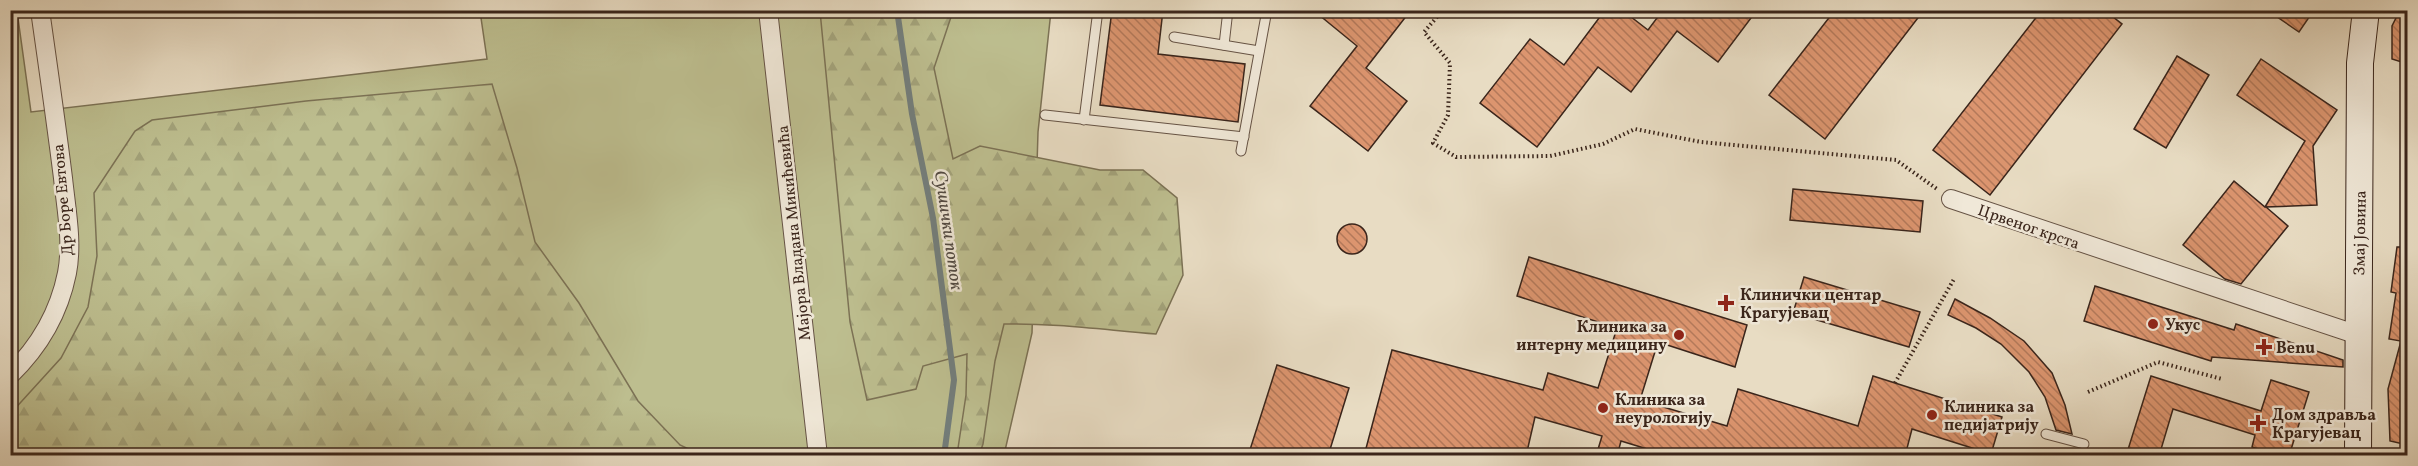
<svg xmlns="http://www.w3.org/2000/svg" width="2418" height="466" font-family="Vollkorn,serif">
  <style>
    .grass { fill: #bdbe8f; stroke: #7c7255; stroke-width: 1.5 }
    .forest { fill: url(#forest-firs); stroke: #7c7255; stroke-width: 1.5 }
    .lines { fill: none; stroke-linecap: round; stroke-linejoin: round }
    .stream { stroke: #737e7c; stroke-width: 6 }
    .building { fill: url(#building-back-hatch); stroke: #3a251b; stroke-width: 1.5 }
    .lane-casing { stroke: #665345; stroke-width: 11 }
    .street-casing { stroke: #665345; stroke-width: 20 }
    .secondary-casing { stroke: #3a251b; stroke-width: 28 }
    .path { stroke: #3a251b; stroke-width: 4; stroke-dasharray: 1.5 3; stroke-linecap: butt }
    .lane { stroke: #f0e8d8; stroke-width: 9 }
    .street { stroke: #f0e8d8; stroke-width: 18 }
    .secondary { stroke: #f0e8d8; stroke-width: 26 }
    .poi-dot { fill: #8f2418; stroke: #f0e8d8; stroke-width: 2 }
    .labels { text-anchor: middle; stroke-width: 5; stroke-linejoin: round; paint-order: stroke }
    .street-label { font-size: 16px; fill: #3a251b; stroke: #f0e8d8 }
    .poi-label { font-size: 16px; font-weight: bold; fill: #3a251b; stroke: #f0e8d8; text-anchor: start }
    .water-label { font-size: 18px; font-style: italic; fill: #524a43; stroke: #f0e8d8 }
  </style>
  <defs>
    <pattern id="forest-firs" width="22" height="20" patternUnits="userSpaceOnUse" patternTransform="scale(1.5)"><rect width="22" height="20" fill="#bdbe8f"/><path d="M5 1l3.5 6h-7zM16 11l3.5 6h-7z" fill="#a3a37b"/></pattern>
    <pattern id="building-back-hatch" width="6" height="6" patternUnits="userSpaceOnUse" patternTransform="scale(1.5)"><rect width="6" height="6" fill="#dc956f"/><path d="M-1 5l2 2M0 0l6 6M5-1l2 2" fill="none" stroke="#b3795a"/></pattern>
  </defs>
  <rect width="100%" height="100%" fill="#e8dcc3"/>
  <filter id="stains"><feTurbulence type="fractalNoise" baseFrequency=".00333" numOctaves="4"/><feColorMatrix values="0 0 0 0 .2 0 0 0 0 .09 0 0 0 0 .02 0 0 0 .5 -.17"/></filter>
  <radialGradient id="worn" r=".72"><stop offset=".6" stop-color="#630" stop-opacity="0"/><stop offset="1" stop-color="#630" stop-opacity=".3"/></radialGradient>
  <polygon class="grass" points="11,11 17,11 31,112 487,59 480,11 1051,11 1038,132 1032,333 1004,455 11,455 10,101 13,99"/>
  <g class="forest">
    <path d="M820,11H953L934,68L953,159L980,146L1100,170H1143L1177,198L1183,275L1156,334C1105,330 1055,323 1004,324L995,361L983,444L979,455H957L966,395L967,354L923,366L916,389L867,400L850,322Z"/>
    <polygon points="492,84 517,168 535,242 579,303 638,401 680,445 701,455 11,455 11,413 61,358 88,307 97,256 94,193 135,131 152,120 306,101"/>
  </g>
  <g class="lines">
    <polyline class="stream" points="897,10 912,114 933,218 954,380 944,456"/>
  </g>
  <g class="building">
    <polygon points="1112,10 1163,10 1158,54 1245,64 1238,122 1100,105"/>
    <polygon points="1313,10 1411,10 1366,68 1407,101 1368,151 1310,106 1357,46"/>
    <polygon points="1605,10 1622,10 1648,30 1663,10 1757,10 1718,62 1677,31 1631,92 1598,67 1537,147 1480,103 1530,39 1564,65"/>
    <polygon points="1835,10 1924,10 1825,139 1769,95"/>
    <polygon points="2042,10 2104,10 2122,24 1990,195 1933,150"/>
    <polygon points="2267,10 2314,10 2299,32"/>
    <polygon points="2400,10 2408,10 2408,64 2392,59 2392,26"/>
    <polygon points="2177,56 2209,75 2166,148 2134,129"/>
    <polygon points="2261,59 2337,110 2313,146 2317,205 2266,207 2288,226 2241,284 2225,279 2183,245 2234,181 2265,207 2305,141 2237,95"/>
    <polygon points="1793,189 1923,201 1920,232 1790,220"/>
    <circle cx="1352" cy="239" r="15"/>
    <polygon points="2397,247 2408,247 2408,445 2390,441 2388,389 2401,341 2389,339 2396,293 2391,292"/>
    <polygon points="1529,257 1747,325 1735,367 1658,342 1640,400 1727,426 1738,389 1858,426 1873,376 2002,417 1991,454 1912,429 1905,456 1670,456 1621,441 1617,456 1596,456 1602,436 1535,417 1526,456 1364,456 1392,350 1543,390 1548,373 1598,388 1617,328 1517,296"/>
    <polygon points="1804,277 1920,312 1909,347 1793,313"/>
    <polygon points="2095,286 2234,330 2236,324 2343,360 2343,367 2212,357 2211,361 2084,321"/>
    <polygon points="1955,299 1990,318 2024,341 2052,373 2065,405 2072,434 2056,430 2045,397 2029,372 2001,344 1976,328 1948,315"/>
    <polygon points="1277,365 1349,388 1328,456 1248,456"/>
    <polygon points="2151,376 2261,411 2271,380 2309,392 2289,456 2279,456 2252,447 2255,435 2173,409 2159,456 2126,456"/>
  </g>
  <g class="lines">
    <g class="lane-casing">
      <g id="lane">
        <polyline points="1174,37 1259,51"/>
        <polyline points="1224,45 1228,10"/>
        <polyline points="1045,115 1244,137"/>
        <polyline points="1084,120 1098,10"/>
        <polyline points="1241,151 1267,10"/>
        <polyline points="2046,434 2084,444"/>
      </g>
    </g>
    <g class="street-casing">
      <g id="street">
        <polyline points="768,10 818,456"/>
        <polyline points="1951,199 2358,335"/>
        <path d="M10,375C39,347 59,313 67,273C73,242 66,208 63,178C56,122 48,66 40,10"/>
      </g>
    </g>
    <g class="secondary-casing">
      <polyline id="secondary" points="2358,456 2360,63 2366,10"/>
    </g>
    <g class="path">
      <polyline points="1443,10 1424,32 1450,63 1448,115 1433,143 1456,157 1550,156 1603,144 1635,129 1701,142 1896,160 1937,189"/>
      <polyline points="1895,383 1954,279"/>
      <polyline points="2088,392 2158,362 2222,379"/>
    </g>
    <use href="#lane" class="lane"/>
    <use href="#street" class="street"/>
    <use href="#secondary" class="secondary"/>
  </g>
  <g class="poi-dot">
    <path d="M1723 294h6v6h6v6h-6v6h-6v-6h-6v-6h6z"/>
    <circle cx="2153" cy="324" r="6"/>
    <circle cx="1679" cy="335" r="6"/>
    <path d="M2261 338h6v6h6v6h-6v6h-6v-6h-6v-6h6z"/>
    <circle cx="1603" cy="408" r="6"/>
    <circle cx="1932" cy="415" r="6"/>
    <path d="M2255 414h6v6h6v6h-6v6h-6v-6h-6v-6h6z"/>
  </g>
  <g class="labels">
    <g class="street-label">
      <text transform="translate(62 200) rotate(-95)" y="6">Др Боре Евтова</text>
      <text transform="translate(2029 226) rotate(19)" y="6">Црвеног крста</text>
      <text transform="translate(793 233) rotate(-96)" y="6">Мајора Владана Микићевића</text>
      <text transform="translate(2359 233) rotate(-89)" y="6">Змај Јовина</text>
    </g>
    <g class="poi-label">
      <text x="1740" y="300">Клинички центар<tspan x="1740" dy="18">Крагујевац</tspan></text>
      <text x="2165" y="330">Укус</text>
      <text x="1667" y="332" text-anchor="end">Клиника за<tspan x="1667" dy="18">интерну медицину</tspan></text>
      <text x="2276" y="353">Benu</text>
      <text x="1615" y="405">Клиника за<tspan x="1615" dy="18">неурологију</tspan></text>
      <text x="1944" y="412">Клиника за<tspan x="1944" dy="18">педијатрију</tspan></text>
      <text x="2272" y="420">Дом здравља<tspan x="2272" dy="18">Крагујевац</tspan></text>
    </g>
    <g class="water-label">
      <text transform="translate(949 230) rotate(82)" y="6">Сушички поток</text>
    </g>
  </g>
  <rect width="2418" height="466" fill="none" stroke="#e8dcc3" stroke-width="36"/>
  <rect x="12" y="12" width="2394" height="442" fill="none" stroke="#3a251b" stroke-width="3"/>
  <rect x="18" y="18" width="2382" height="430" fill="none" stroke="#3a251b" stroke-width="1.5"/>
  <rect width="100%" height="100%" filter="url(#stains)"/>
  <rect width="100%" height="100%" fill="url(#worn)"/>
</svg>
